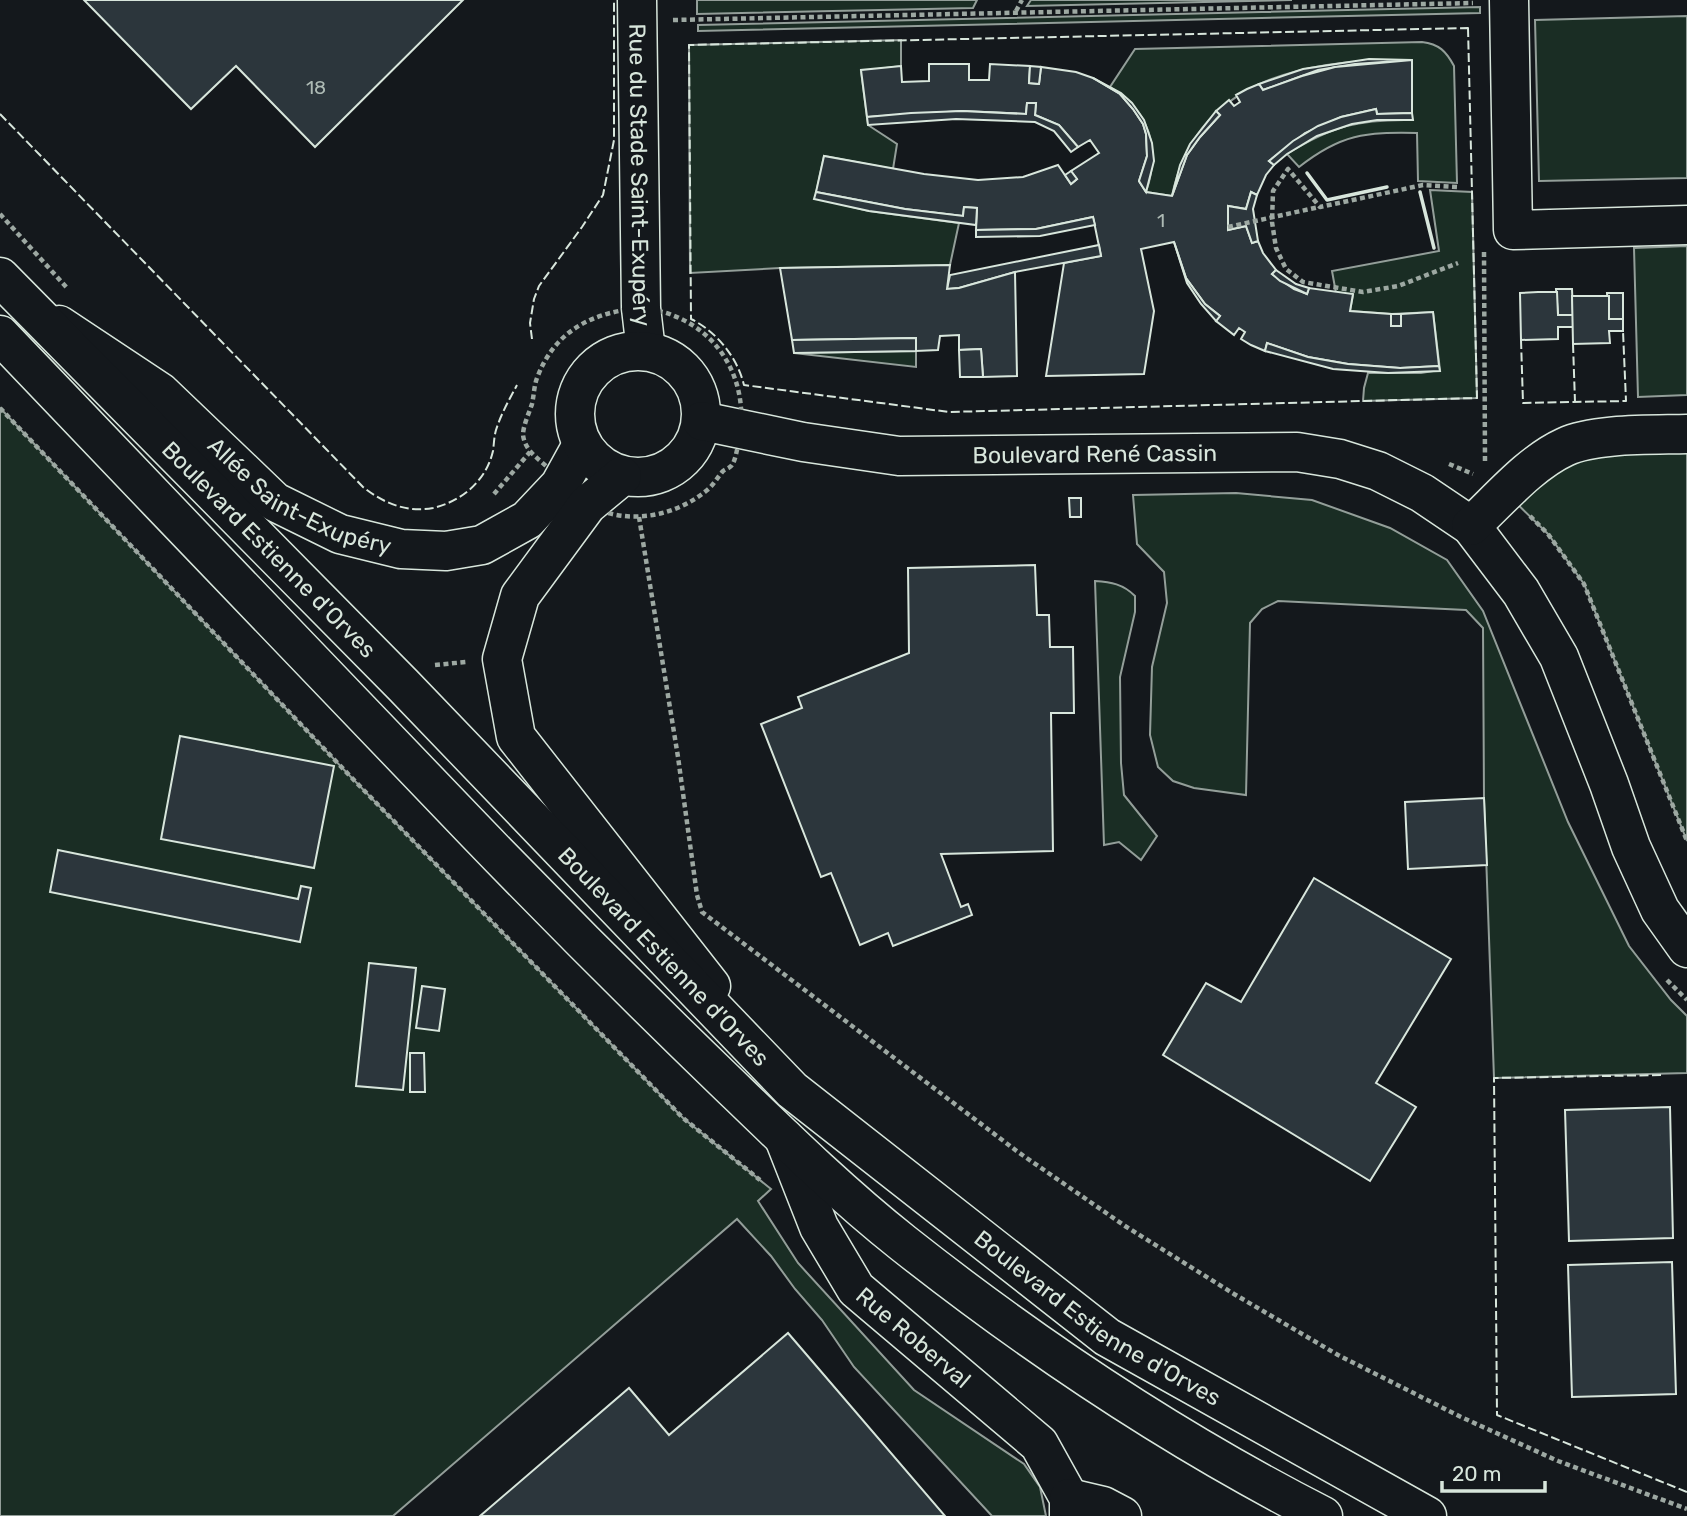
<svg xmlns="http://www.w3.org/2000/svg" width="1687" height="1516" font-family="Rubik,sans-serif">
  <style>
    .green { fill: #1a2d24; stroke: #939e99; stroke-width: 2 }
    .building { fill: #2c363c; stroke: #d8e6dc; stroke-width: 2 }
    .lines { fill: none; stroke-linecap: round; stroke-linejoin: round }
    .minor-casing { stroke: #d8e6dc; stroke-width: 41 }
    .major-casing { stroke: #d8e6dc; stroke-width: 41 }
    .path { stroke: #9da8a2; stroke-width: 4.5; stroke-dasharray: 5 3.5; stroke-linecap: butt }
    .minor { stroke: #14181c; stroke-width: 38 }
    .major { stroke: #14181c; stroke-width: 38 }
    .fence { stroke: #d8e6dc; stroke-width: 2; stroke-dasharray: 9 3.5; stroke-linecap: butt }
    .wall { stroke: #d8e6dc; stroke-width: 3.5 }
    .labels { text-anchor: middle; stroke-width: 5; stroke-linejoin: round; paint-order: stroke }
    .number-label { font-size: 19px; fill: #adbab4 }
    .street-label { font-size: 23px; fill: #d8e6dc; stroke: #14181c }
  </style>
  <rect width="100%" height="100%" fill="#14181c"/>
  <g class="green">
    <polygon points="697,0 977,0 973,8 697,14"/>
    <polygon points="1031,0 1292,0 1027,6"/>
    <polygon points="1480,7 1480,13 698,31 698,25"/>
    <polygon points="1687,16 1687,178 1539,181 1535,20"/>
    <polygon points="901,40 901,66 861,71 868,125 897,144 893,169 824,156 815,198 869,211 959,223 950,265 780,268 690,273 689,45"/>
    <path d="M1422,42C1439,44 1446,51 1454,66L1457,183L1418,181L1417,133C1365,132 1341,134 1299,167L1287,154C1332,126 1359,119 1412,120L1411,60C1308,58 1196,78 1172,196L1146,192C1161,149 1150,111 1110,87L1135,49Z"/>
    <polygon points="1430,190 1472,192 1477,398 1363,401 1364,388 1368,373 1421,373 1440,370 1433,312 1391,314 1350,311 1353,295 1336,293 1332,271 1439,251"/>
    <polygon points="1687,246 1687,395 1638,397 1634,248"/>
    <polygon points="916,351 916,367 794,353"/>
    <polygon points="0,408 350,776 683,1118 771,1189 758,1201 798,1263 914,1390 1024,1464 1040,1487 1046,1516 992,1516 854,1367 822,1320 795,1289 771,1256 737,1219 393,1516 0,1516"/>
    <polygon points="1687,434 1687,841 1584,584 1548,534 1506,493 1544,458"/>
    <polygon points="1236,493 1312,500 1390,528 1447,560 1483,611 1568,822 1629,946 1671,1000 1687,1016 1687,1073 1494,1078 1484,798 1483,628 1466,610 1278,601 1262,609 1250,623 1246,795 1194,788 1173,781 1158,767 1150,735 1152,667 1167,603 1164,572 1137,544 1133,495"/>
    <path d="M1095,581C1111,582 1123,584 1135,596V612L1120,677L1121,763L1124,795L1157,836L1141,860L1119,842L1104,845Z"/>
  </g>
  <g class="building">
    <polygon points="84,0 463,0 315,147 236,66 191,109"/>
    <polygon points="1369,59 1412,60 1355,64 1318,70 1263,90 1259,84 1303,69"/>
    <polygon points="1412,60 1412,113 1377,114 1376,109 1341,117 1305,133 1269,161 1274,165 1266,175 1257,195 1251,192 1246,209 1228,206 1228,230 1246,226 1252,243 1258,241 1263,253 1276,270 1272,274 1294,289 1307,294 1309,288 1353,294 1350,311 1391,314 1391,326 1401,326 1401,314 1433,312 1439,366 1400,368 1348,364 1308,357 1267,343 1265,351 1251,345 1241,339 1245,332 1239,328 1234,335 1216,321 1220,316 1205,304 1186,278 1174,242 1141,249 1154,311 1144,374 1046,376 1064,263 1101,256 1093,217 1036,229 976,230 977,208 964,207 963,216 905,209 816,192 824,156 924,174 978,180 1023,177 1058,165 1071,184 1077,179 1071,171 1099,153 1090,140 1078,147 1059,125 1035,115 1036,103 1027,103 1026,114 962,111 867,117 861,70 901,66 902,82 929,81 929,64 969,64 969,80 989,80 990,64 1030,66 1029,83 1039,84 1041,67 1076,72 1093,78 1120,94 1133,109 1143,124 1146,134 1147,156 1139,181 1146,192 1172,196 1187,155 1200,137 1220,115 1216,111 1229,100 1234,106 1240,102 1236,95 1247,89 1259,84 1263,90 1302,76 1335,67"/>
    <polygon points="1030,66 1041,67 1039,84 1029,83"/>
    <polygon points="1093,78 1121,93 1132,103 1144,120 1152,143 1154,161 1146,192 1139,181 1147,156 1146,134 1143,124 1133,109 1120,94"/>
    <polygon points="1027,103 1036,103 1035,115 1059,125 1078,147 1071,152 1054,131 1035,122 956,119 868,125 867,117 911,113 962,111 1026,114"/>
    <polygon points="1376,109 1377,114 1412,113 1413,120 1377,120 1352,124 1317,136 1287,154 1274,165 1269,161 1293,141 1318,126 1341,117"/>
    <polygon points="1216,111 1220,115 1200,137 1187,155 1172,196 1180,165 1190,144"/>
    <polygon points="1071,171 1077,179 1071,184 1065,175"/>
    <polygon points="816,192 905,209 963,216 964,207 977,208 976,225 869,211 814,199"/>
    <polygon points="1251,192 1257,195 1253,209 1258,241 1252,243 1246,226 1228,230 1228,206 1246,209"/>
    <polygon points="1093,217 1095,225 1040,236 976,237 976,230 1036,229"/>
    <polygon points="1174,242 1186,278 1205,304 1220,316 1216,321 1201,304 1187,283"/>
    <polygon points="1099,245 1101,256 1015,272 959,288 947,289 950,275"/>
    <polygon points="950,265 947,289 959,288 1015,272 1017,376 983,377 981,349 959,350 959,335 940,336 938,350 916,351 916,338 792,340 780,268"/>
    <polygon points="1276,270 1296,284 1309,288 1307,294 1280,281 1272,274"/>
    <polygon points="1556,289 1572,289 1573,315 1558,315"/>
    <polygon points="1538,292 1557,292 1558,315 1573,315 1573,327 1558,327 1558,339 1521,340 1520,293"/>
    <polygon points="1607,293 1623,293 1623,319 1609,319"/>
    <polygon points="1572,296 1609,296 1609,319 1623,319 1623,331 1609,331 1610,343 1573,344"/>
    <rect x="1391" y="314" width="10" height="12"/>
    <polygon points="916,338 916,351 794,353 792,340"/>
    <polygon points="1267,343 1308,357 1348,364 1400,368 1439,366 1440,371 1388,373 1333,369 1265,351"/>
    <polygon points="981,349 983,377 960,377 959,350"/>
    <polygon points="1069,498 1081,498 1081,517 1070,517"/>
    <polygon points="1035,565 1037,615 1049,615 1050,647 1073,647 1074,713 1051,713 1053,851 941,854 961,907 968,904 972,915 893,946 888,933 860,945 831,873 821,877 761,724 802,708 798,697 909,653 908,568"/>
    <polygon points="180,736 334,766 314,868 161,839"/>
    <polygon points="1484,798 1487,865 1408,869 1405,802"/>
    <polygon points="58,850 298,899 301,886 311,888 300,942 50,892"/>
    <polygon points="1314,878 1451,959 1376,1083 1416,1107 1370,1181 1163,1055 1206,983 1241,1002"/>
    <polygon points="369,963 416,968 403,1090 356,1086"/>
    <polygon points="422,986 445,989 439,1031 416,1028"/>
    <polygon points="410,1053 424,1053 425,1092 410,1092"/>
    <polygon points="1670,1107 1673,1238 1569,1241 1565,1110"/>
    <polygon points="1672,1262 1676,1394 1572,1397 1568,1265"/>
    <polygon points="788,1333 945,1516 480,1516 629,1388 669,1435"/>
  </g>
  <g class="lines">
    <g class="minor-casing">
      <g id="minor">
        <path id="s1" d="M637,0L641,308L646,351"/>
        <polyline points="1509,0 1513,230 1687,225"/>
        <path id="s2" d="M59,325L160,392L275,502L340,534L401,549L446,551L482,545L527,520L560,485L582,445"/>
        <circle cx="638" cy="414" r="63"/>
        <path id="s3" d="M702,421L803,442L899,456L1297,452L1340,459L1378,471L1422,493L1471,526L1521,592L1559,657L1609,784L1631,847L1660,910L1687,948"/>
        <polyline points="622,476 587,505 520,596 502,659 516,737 711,986"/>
        <path d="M1471,526C1499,500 1530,463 1565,447C1594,433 1654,435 1687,434"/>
        <path id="s4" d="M784,1138L819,1227L856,1289L1039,1444L1069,1498V1516"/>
        <polyline points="1069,1498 1103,1506 1122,1516"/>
      </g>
    </g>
    <g class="major-casing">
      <g id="major">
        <path id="s5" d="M0,277L403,685L792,1090L1107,1337L1427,1516"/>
        <path d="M0,335C159,501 317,668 477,833C558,917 640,999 724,1080C782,1136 840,1193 903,1243C1032,1345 1176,1441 1323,1516"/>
      </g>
    </g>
    <g class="path">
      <polyline points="1016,11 1022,0"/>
      <polyline points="673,20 1473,3"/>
      <polyline points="1457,187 1423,185 1320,207 1288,169 1273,191 1272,222 1276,248 1286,269 1303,282 1363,292 1398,286 1458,263"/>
      <polyline points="0,214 68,289"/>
      <polyline points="1228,227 1319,207"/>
      <polyline points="1484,252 1485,461"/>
      <path d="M641,308C651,310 663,311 672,315C718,332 744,376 741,423C740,432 737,458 732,465C730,468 726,469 723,471C717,478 713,486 706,491C668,522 612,526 573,496C562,488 556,478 548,468C538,458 525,451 523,435C523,426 529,413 532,404C534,395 534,386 537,378C555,330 593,312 641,308Z"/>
      <polyline points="0,408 350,776 683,1118 760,1180"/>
      <polyline points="1449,464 1473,474"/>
      <polyline points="494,494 530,452"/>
      <polyline points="1530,516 1548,534 1584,584 1687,841"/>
      <polyline points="639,517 678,757 697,895 702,912 1018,1152 1125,1226 1234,1294 1338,1355 1461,1417 1558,1461 1687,1509"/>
      <polyline points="435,665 466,662"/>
      <polyline points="1667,980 1687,1000"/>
    </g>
    <use href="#minor" class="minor"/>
    <use href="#major" class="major"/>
    <g class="fence">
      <path d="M1468,28L1477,398L949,412L744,385C737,357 717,332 691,319L689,45Z"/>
      <path d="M0,114L363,487C383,503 407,513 433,508C462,501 486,481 493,451C494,444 494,437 496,430C501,414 509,400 517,385"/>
      <polyline points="532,339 530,323 534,299 539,286 582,227 603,195 614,140 614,0"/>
      <polyline points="1521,340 1523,403 1626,401 1623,331"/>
      <polyline points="1573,344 1575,402"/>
      <polyline points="1661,1075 1494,1078 1497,1415 1687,1492"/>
    </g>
    <g class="wall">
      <polyline points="1307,173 1327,200 1387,187"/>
      <polyline points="1420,192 1434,248"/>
    </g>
  </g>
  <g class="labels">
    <g class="number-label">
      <text x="316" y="94">18</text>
      <text x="1161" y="227">1</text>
    </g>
    <g class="street-label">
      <text dy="8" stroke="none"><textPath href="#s1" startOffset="175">Rue du Stade Saint-Exupéry</textPath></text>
      <text dy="8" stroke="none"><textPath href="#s3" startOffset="396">Boulevard René Cassin</textPath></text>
      <text dy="8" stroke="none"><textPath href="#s2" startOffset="299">Allée Saint-Exupéry</textPath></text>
      <text dy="8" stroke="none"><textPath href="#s5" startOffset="383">Boulevard Estienne d'Orves</textPath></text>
      <text dy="8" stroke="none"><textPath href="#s5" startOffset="950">Boulevard Estienne d'Orves</textPath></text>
      <text dy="8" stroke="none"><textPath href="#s5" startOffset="1517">Boulevard Estienne d'Orves</textPath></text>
      <text dy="8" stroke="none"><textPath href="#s4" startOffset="243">Rue Roberval</textPath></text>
    </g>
  </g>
  <path d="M1442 1481v10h103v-10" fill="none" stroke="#d8e6dc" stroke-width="3.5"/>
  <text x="1452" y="1481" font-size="21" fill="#d8e6dc" stroke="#14181c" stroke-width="5" paint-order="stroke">20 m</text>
</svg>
